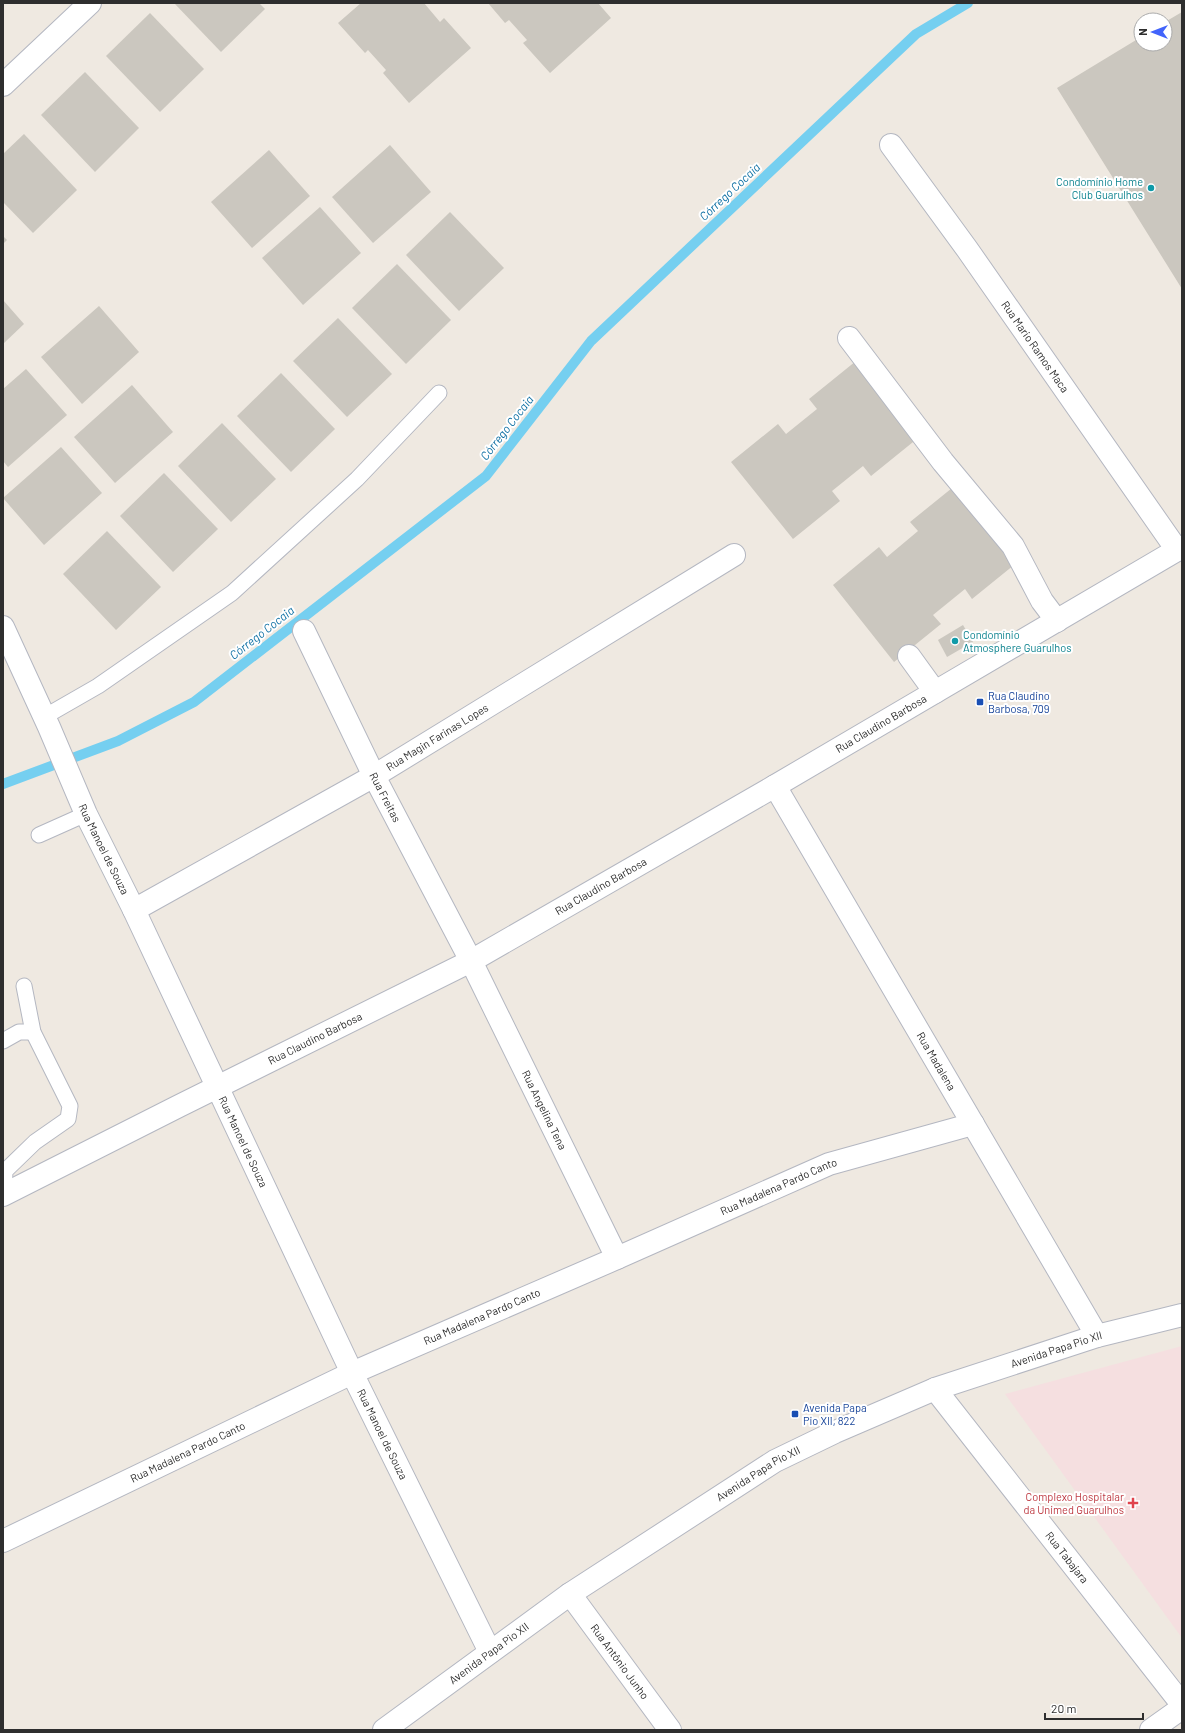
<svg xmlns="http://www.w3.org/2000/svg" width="1185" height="1733" font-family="Barlow,sans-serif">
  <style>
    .medical { fill: #f5dfe0 }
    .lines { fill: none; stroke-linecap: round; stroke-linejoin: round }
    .stream { stroke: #75cff0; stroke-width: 10 }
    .building { fill: #cbc7bf }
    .lane-casing { stroke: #b4b7c1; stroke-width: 17 }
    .street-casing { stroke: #b4b7c1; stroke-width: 24 }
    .secondary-casing { stroke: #b4b7c1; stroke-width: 24 }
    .lane { stroke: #fff; stroke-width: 15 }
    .street { stroke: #fff; stroke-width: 22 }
    .secondary { stroke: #fff; stroke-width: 22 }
    .culture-dot { fill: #0f9aa8; stroke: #fff; stroke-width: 1.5 }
    .transit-dot { fill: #1a4fb4; stroke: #fff; stroke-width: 1.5 }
    .health-dot { fill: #e0444e; stroke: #fff; stroke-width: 1.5 }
    .labels { text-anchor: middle; stroke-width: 4; stroke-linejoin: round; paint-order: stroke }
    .culture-label { font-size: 11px; fill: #0d838f; stroke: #fff; text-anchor: end }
    .street-label { font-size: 11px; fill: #2e2e2e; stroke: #fff }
    .transit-label { font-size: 11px; fill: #164399; stroke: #fff; text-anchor: start }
    .health-label { font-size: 11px; fill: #be3a42; stroke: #fff; text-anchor: end }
    .water-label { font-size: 12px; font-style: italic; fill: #0d6fa3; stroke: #fff }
  </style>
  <rect width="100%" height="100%" fill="#efe9e1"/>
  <polygon class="medical" points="1182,1346 1182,1638 1005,1394"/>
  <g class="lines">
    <polyline class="stream" points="3,784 118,741 194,702 486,476 591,341 916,34 968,3"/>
  </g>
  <g class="building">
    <polygon points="174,3 259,3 265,9 221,52"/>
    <polygon points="361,3 424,3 440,22 444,18 471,48 409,103 383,73 386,70 368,50 365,53 338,23"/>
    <polygon points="488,3 598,3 611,18 550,73 523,43 527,40 509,20 505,23"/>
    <polygon points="1182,12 1182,289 1057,88 1141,37 1141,44 1165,44 1165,22"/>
    <polygon points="150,13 204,69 160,112 106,56"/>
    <polygon points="85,72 139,128 95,172 41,115"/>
    <polygon points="24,134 77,190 33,233 3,202 3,154"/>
    <polygon points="390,145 431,192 373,243 332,197"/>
    <polygon points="269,150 310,196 252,248 211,202"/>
    <polygon points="320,207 361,253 303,305 262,258"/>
    <polygon points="450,212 504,268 459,311 406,255"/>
    <polygon points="3,236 7,240 3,244"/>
    <polygon points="397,264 451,320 406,364 352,308"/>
    <polygon points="3,300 24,324 3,344"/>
    <polygon points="99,306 139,352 82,404 41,357"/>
    <polygon points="338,318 392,374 347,417 293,361"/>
    <polygon points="856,361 918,438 871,476 863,466 832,491 840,501 793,539 731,462 778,424 786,434 817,409 809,399"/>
    <polygon points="26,369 67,415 8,467 3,461 3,389"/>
    <polygon points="281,373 335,429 291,472 237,416"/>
    <polygon points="132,385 173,432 115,483 74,437"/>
    <polygon points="222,423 276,479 231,522 178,466"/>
    <polygon points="61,447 102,493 44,545 3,498"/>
    <polygon points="164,473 218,529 173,572 120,516"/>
    <polygon points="957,484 1019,561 972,599 965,589 933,615 941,624 894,662 833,585 879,547 887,557 918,531 910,522"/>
    <polygon points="107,531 161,587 116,630 63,574"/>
    <polygon points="963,625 973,642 947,657 938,640"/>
  </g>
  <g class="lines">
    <g class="lane-casing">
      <g id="lane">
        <polyline points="44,717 98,686 232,593 357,479 439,393"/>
        <polyline points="39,835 86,814"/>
        <polyline points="3,1041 19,1032 33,1032"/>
        <polyline points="4,1195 5,1171 35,1142 68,1119 70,1106 33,1032 24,986"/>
      </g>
    </g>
    <g class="street-casing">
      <g id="street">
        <polyline points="3,85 90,3"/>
        <path id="s1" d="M891,145L967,249L1177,550"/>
        <polyline points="849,338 943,462 1013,546 1042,601 1057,621"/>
        <path id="s2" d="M3,627L49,727L86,814L134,910L352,1373L490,1652"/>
        <path id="s3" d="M304,631L374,776L471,961L617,1258"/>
        <polyline points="909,656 935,692"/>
        <path id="s4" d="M775,786L1097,1336"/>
        <path id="s5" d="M134,910L374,776L734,555"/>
        <path id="s6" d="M3,1541L352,1373L617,1258L829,1164L973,1124"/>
        <path id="s7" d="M570,1594L670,1730"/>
        <polyline points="1151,1730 1182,1708"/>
      </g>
    </g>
    <g class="secondary-casing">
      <g id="secondary">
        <path id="s8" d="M3,1195L179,1106L471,961L775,786L1182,547"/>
        <path id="s9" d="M935,1389L1181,1703L1182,1707"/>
        <path id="s10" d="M384,1730L570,1594L775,1461L835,1432L935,1389L1097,1336L1182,1315"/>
      </g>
    </g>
    <use href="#lane" class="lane"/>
    <use href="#street" class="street"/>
    <use href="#secondary" class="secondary"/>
  </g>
  <g class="culture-dot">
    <circle cx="1151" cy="188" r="4"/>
    <circle cx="955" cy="641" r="4"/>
  </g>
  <g class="transit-dot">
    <rect x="976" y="698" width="8" height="8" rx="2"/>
    <rect x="791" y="1410" width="8" height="8" rx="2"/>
  </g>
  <path class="health-dot" d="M1131 1497h4v4h4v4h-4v4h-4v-4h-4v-4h4z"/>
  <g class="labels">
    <g class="culture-label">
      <text x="1143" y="186">Condomínio Home<tspan x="1143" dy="13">Club Guarulhos</tspan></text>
      <text x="963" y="639" text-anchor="start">Condomínio<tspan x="963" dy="13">Atmosphere Guarulhos</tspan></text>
    </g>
    <g class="street-label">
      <text dy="4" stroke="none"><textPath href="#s1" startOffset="248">Rua Mario Ramos Maca</textPath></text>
      <text dy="4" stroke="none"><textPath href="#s8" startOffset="997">Rua Claudino Barbosa</textPath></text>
      <text dy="4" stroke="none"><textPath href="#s5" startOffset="349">Rua Magin Farinas Lopes</textPath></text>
      <text dy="4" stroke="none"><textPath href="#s3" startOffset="185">Rua Freitas</textPath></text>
      <text dy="4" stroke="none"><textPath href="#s2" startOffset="244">Rua Manoel de Souza</textPath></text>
      <text dy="4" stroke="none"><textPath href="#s8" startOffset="673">Rua Claudino Barbosa</textPath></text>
      <text dy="4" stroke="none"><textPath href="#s8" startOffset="349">Rua Claudino Barbosa</textPath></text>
      <text dy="4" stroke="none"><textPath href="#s4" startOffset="319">Rua Madalena</textPath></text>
      <text dy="4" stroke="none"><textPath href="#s3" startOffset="536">Rua Angelina Tena</textPath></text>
      <text dy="4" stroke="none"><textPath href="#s2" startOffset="568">Rua Manoel de Souza</textPath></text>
      <text dy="4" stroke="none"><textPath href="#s6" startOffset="853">Rua Madalena Pardo Canto</textPath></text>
      <text dy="4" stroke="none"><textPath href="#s6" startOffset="529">Rua Madalena Pardo Canto</textPath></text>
      <text dy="4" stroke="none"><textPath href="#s10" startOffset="778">Avenida Papa Pio XII</textPath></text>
      <text dy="4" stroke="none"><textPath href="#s2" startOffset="892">Rua Manoel de Souza</textPath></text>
      <text dy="4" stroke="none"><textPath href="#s6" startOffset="205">Rua Madalena Pardo Canto</textPath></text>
      <text dy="4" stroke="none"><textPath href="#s10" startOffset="454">Avenida Papa Pio XII</textPath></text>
      <text dy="4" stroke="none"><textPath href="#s9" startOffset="214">Rua Tabajara</textPath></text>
      <text dy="4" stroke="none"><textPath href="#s10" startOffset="130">Avenida Papa Pio XII</textPath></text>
      <text dy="4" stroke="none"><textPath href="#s7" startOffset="84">Rua Antônio Junho</textPath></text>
    </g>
    <g class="transit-label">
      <text x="988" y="700">Rua Claudino<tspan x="988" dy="13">Barbosa, 709</tspan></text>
      <text x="803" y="1412">Avenida Papa<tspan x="803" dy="13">Pio XII, 822</tspan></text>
    </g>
    <g class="health-label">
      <text x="1124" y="1501">Complexo Hospitalar<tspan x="1124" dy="13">da Unimed Guarulhos</tspan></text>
    </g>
    <g class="water-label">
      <text transform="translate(730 192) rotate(-43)" y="4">Córrego Cocaia</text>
      <text transform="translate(507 428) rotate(-52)" y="4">Córrego Cocaia</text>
      <text transform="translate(262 633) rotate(-38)" y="4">Córrego Cocaia</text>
    </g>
  </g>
  <rect width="1185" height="1733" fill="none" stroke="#2e2e2e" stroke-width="8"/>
  <g transform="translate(1153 32) rotate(270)"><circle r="19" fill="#ffffff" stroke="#ababab"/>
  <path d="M0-3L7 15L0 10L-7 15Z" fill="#4264fb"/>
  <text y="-6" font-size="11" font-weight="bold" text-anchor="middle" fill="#2e2e2e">N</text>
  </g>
  <path d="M1045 1713v6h98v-6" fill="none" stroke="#2e2e2e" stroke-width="2"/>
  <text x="1051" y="1713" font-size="12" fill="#2e2e2e" stroke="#ffffff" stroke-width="3" paint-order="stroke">20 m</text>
</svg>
